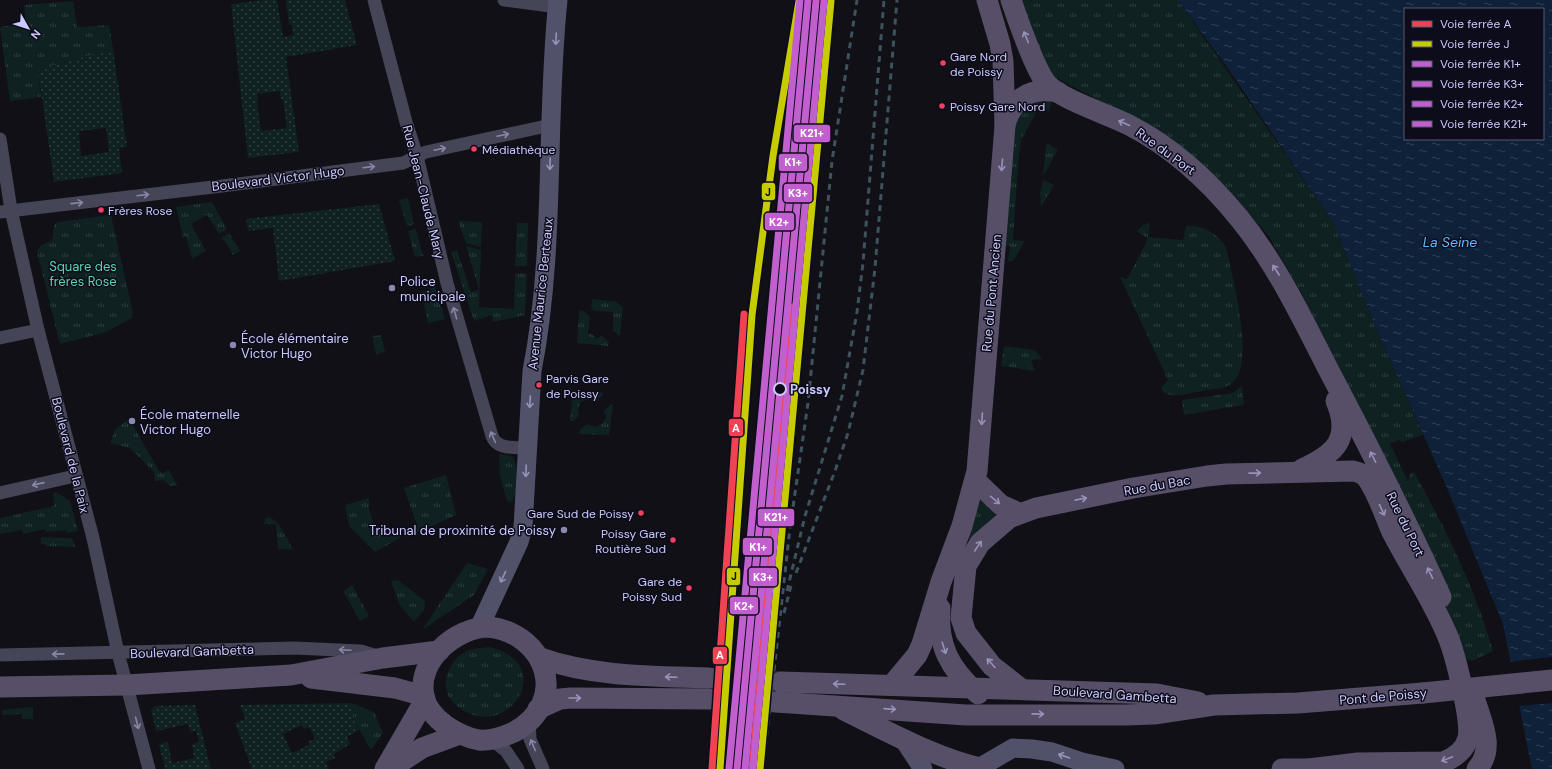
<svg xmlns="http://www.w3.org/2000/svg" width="1552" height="769" font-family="'DM Sans',sans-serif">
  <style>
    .grass { fill: url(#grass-tufts) }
    .garden { fill: url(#garden-dots); fill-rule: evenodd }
    .water { fill: url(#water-ripples); fill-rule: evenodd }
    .pier { fill: #101016 }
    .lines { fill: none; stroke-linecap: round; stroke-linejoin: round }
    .primary-tunnel { stroke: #2c2c38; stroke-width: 21; stroke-dasharray: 21 10; stroke-linecap: butt }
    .street { stroke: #454557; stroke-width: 13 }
    .secondary { stroke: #51516a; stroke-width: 19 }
    .primary { stroke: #574f68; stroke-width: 21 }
    .rail { stroke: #3e525d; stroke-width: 3; stroke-dasharray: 6 5; stroke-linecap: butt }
    .primary-bridge { stroke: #574f68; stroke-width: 21 }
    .rail-1-casing { stroke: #0d0c1a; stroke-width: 10 }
    .rail-2-casing { stroke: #0d0c1a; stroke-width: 10 }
    .rail-3-casing { stroke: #0d0c1a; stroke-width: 10 }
    .rail-4-casing { stroke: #0d0c1a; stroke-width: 10 }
    .rail-5-casing { stroke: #0d0c1a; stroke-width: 10 }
    .rail-6-casing { stroke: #0d0c1a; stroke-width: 10 }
    .rail-1 { stroke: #f14254; stroke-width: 7 }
    .rail-2 { stroke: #c6cc00; stroke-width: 7 }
    .rail-3 { stroke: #c25fce; stroke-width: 7 }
    .rail-4 { stroke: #c25fce; stroke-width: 7 }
    .rail-5 { stroke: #c25fce; stroke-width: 7 }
    .rail-6 { stroke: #c25fce; stroke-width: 7 }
    .oneway { stroke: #9792b9 }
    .oneway2 { stroke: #9493ba }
    .oneway3 { stroke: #8887a9 }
    .bus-dot { fill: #f24062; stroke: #0d0c1a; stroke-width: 1.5 }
    .poi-dot { fill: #8a88ab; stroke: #0d0c1a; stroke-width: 1.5 }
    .stop-dot { fill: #0d0c1a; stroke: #cbc9fb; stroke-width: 2 }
    .labels { text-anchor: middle; stroke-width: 3; stroke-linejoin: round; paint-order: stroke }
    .bus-label { font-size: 12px; fill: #cbc9fb; stroke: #0d0c1a; text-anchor: start }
    .street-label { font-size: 13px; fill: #cbc9fb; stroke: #0d0c1a }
    .park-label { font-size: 13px; fill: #5cd4ae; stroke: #0d0c1a }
    .poi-label { font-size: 13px; fill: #cbc9fb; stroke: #0d0c1a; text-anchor: start }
    .stop-label { font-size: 13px; font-weight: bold; fill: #cbc9fb; stroke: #0d0c1a; text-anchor: start }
    .water-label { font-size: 14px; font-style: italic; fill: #5fb9f4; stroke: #0d0c1a }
    .line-badge { stroke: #0d0c1a; stroke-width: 1.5 }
    .badge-label { font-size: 11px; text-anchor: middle; font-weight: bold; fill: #fff }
    .pale-badge-label { font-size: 11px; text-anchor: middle; font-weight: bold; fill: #111 }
  </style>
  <defs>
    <pattern id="grass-tufts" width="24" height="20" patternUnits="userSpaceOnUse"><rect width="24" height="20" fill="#0f2120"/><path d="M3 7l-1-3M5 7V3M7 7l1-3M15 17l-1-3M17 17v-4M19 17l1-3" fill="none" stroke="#314041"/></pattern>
    <pattern id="garden-dots" width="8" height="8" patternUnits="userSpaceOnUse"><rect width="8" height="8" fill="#0f2120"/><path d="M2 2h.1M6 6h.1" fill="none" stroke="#314041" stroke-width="1.8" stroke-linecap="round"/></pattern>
    <pattern id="water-ripples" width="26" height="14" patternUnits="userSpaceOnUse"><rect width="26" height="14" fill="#0e2139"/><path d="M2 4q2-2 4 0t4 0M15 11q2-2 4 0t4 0" fill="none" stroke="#304057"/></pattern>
  </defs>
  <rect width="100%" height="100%" fill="#101016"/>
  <g class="grass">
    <path d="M1017,0H1178L1334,224L1377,331L1423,435L1402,442L1399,440L1390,444L1408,481L1410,473L1414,472C1446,529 1475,588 1493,651L1472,661L1464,658L1439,588L1302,310L1303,296L1268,235L1234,198L1143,124L1051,75Z"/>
    <polygon points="73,1 77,27 109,25 113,49 38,70 41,97 10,101 0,27 26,23 24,5"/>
    <polygon points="1048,100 1052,102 1049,111 1040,106 1021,140 1018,165 1013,240 1025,241 1013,261 1008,261 1010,246 1002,245 1016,122 1027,103"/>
    <polygon points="1047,143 1058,150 1043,176 1046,146"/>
    <polygon points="1043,180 1054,185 1041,207 1040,193"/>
    <polygon points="408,198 414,224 407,227 399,200"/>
    <polygon points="212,202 227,229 219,234 207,215 191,224 206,251 192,259 186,236 183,237 176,207"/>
    <polygon points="111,215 133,313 132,318 106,332 60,344 37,252 40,246 52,240 54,226 57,222"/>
    <polygon points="458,221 482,222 481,247 466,243"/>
    <polygon points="517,223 528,223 527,266 515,266"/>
    <path d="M1148,223L1150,224L1148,237L1183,240L1186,226C1202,224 1218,234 1226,247C1232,276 1255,359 1234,381C1228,389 1215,389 1206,390C1194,392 1176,399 1164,393L1161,388L1168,380L1120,277L1127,279L1147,241V238L1137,231L1143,225Z"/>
    <polygon points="416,229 423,256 415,257 408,231"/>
    <polygon points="229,233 240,251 233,255 224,240 222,240 221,238"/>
    <polygon points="466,246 481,250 479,307 514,309 515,273 527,274 525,315 493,322 492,315 474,321 451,252 457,250 471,292 479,290"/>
    <polygon points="435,287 445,319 428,323 421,292"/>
    <polygon points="592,299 617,302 623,308 620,335 613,331 613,312 595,311 591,308"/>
    <polygon points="579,310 584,311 590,317 588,334 592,334 597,339 601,335 609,342 608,346 577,343"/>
    <polygon points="381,335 385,352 376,354 372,336"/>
    <polygon points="1004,346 1035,350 1042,359 1031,360 1035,371 1001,366"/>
    <polygon points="1242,386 1244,405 1184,415 1182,400 1233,393"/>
    <polygon points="573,390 604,393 596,402 588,399 581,402 578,408 579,416 573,421 570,421"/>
    <polygon points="611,404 613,405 609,435 579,434 580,430 587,424 596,427 603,423 606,417 604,411"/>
    <polygon points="129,418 159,471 163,473 169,470 177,485 171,486 163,480 155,481 154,472 130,448 110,443 115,430"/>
    <path d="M500,454L512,456C519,463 518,495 512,502L507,501C503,487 497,469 500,454Z"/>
    <polygon points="446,475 456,515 407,537 405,533 417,525 404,488"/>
    <polygon points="56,492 70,501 78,531 67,533 66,530 46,532 45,529 23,534 22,530 0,534 0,518 54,506 53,493"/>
    <polygon points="369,498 369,509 375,527 382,525 388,537 399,534 400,538 375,552 349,526 345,505"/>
    <polygon points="981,499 996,514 970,540 967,539"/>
    <path d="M267,517C280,519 287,539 293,550L278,549L276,524H264L265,519Z"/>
    <polygon points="41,537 72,538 75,547 45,546 45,544 41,544"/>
    <polygon points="467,563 488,569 474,595 422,630"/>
    <polygon points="398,580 425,601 424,610 414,622 399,604 391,581"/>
    <polygon points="352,585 369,616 360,621 343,591"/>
    <path d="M490,647C494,649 500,649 504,652C548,674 510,732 468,713C460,709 452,703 448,695C442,680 449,662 463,653C471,648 481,648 490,647Z"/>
    <polygon points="352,703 374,712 383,733 371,750 353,719"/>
    <polygon points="33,707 33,719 22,719 22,714 2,715 2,710"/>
  </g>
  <g class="garden">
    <path d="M265,0H277L283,37L293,35L292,25H289L286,0H345L357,45L286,57L299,152L248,158L231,4ZM280,91L281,99H283L287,128L261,131L257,103L258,102L257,94Z"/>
    <path d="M113,49L127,147L119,148L122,173L54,182L38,70ZM106,128L109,152L81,156L79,131Z"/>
    <polygon points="379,204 395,261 279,281 273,228 248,231 246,219"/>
    <path d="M352,703L353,719L359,730L347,737L350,744L334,754L335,758L326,762L329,769H252L235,723L245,719L240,705ZM302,725L304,729L309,727L315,739L309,741L310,744L292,753L283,734Z"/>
    <polygon points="195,705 211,769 165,769 159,744 168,742 172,763 194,758 192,744 199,742 196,730 190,732 188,724 156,731 151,710 155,706"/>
  </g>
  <path class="water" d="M1178,0H1552V769H1533L1531,765L1503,624L1447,488L1377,331L1334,224L1229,70ZM1405,9H1543V139H1405Z"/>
  <polygon class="pier" points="1552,657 1552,703 1517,706 1508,662"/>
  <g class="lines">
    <g class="primary-tunnel">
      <polyline points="709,678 781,682"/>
      <polyline points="708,699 776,702"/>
    </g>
    <g class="street">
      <path d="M374,0L406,122L417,156L447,283L492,436C497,450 514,447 527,448"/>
      <polyline points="504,0 558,7"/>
      <polyline points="0,139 11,210 38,330 93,538 118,653 149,769"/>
      <polyline points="0,212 222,186 403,163 426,152 551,125"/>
      <polyline points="0,338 38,330"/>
      <polyline points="0,493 75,476"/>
      <polyline points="0,655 294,648 361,651 377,656"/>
      <polyline points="529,720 530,739 543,769"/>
      <polyline points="492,740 506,751 518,769"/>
    </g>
    <g class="secondary">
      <path d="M479,628L519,542L523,527L532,371C556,249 545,123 558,0"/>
      <polyline points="904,740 923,769"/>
      <polyline points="977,769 1013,748 1032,749 1052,752 1082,762 1115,769"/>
    </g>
    <g class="primary">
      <path d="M1011,0C1017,18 1036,72 1047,84C1062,100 1108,114 1129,125C1172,147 1208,180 1239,218C1275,262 1300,314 1326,365C1366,441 1406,519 1441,597"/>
      <path d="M1005,124C1014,97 1030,87 1058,92"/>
      <path d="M1302,469C1335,454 1352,439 1336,401"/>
      <polyline points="976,481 1001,505 1019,513"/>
      <path d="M940,608C937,646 950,669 978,694"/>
      <path d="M489,627C547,634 570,702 514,732C503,737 491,741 479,740C467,738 455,732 445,725C437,719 426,708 424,696C416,661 456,627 489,627Z"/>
      <path d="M540,658C595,677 652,676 709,678"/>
      <polyline points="311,678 395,688 424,696"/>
      <polyline points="781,682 1157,694 1198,702"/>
      <polyline points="892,685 917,655 922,644 941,582 962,526 977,471 1005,126 1003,61 1000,44 987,0"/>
      <polyline points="0,687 127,685 291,675 383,658 439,651"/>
      <path d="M1020,688L992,666L966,633L961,618L966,566L980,543L1009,518L1036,508L1133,488L1207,476L1226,474L1353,471C1358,472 1362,473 1366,477C1376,489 1385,516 1392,532C1410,567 1433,600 1448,637C1455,654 1472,721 1468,738C1465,750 1454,758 1443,762L1358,763L1309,769"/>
      <path d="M1474,697C1481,721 1496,748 1477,769"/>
      <polyline points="776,702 966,715 1126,715 1154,714 1214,705 1298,703 1423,693"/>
      <polyline points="538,709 560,699 571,698 708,699"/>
      <path d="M844,710C889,732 935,758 984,769"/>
      <polyline points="385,769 425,700"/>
      <polyline points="390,769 422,748 460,734"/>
      <polyline points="1282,769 1310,769"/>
    </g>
    <g class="rail">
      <polyline points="796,573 835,471 848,433 863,370 875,268 897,0"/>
      <polyline points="787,591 805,516 842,396 857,312 863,263 884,0"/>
      <polyline points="784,613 791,586"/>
      <polyline points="763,769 790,528 808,403 832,161 857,0"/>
    </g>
    <polyline class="primary-bridge" points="1423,693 1552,680"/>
    <g class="rail-1-casing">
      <g id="rail-1">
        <polyline points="712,769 744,314"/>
        <polyline points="752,769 793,307"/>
      </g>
    </g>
    <g class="rail-2-casing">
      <g id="rail-2">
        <polyline points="720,769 752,315 773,156 799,1"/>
        <polyline points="760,769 831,1"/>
      </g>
    </g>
    <g class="rail-3-casing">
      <polyline id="rail-3" points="737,769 808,0"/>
    </g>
    <g class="rail-4-casing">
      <polyline id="rail-4" points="745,769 816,1"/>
    </g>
    <g class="rail-5-casing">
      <polyline id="rail-5" points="729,768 800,0"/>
    </g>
    <g class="rail-6-casing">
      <polyline id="rail-6" points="753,769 824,1"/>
    </g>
    <use href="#rail-1" class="rail-1"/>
    <use href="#rail-2" class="rail-2"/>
    <use href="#rail-3" class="rail-3"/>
    <use href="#rail-4" class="rail-4"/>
    <use href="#rail-5" class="rail-5"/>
    <use href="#rail-6" class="rail-6"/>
  </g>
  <defs><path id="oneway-shaft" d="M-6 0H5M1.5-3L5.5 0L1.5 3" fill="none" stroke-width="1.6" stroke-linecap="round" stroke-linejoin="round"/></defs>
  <g class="oneway">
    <use href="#oneway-shaft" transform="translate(1026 37) rotate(-112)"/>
    <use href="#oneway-shaft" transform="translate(1124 123) rotate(-156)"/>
    <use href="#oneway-shaft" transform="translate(1002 165) rotate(95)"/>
    <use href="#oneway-shaft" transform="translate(1276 270) rotate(-123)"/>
    <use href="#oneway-shaft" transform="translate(982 419) rotate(94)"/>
    <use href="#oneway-shaft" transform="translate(1373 457) rotate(-117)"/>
    <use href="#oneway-shaft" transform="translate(1255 473) rotate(-1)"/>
    <use href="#oneway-shaft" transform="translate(1081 499) rotate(-11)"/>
    <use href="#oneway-shaft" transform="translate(995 500) rotate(39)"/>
    <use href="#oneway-shaft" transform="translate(1382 510) rotate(65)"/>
    <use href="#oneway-shaft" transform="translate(978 546) rotate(-56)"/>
    <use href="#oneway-shaft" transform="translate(1430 573) rotate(-116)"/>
    <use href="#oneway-shaft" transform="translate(944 648) rotate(72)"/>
    <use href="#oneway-shaft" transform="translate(991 663) rotate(-132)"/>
    <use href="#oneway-shaft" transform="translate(671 677) rotate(-178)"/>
    <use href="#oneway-shaft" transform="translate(839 684) rotate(-178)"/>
    <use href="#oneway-shaft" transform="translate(575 698)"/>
    <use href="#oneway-shaft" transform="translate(890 709) rotate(4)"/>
    <use href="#oneway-shaft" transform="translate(1038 714) rotate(1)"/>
    <use href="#oneway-shaft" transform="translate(1447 759) rotate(158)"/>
  </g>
  <g class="oneway2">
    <use href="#oneway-shaft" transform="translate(556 39) rotate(93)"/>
    <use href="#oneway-shaft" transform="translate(550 164) rotate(92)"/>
    <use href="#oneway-shaft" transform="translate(530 402) rotate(94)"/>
    <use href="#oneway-shaft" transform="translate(526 471) rotate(92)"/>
    <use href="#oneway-shaft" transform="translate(503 577) rotate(115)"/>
    <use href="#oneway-shaft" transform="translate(1064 756) rotate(-161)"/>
  </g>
  <g class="oneway3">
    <use href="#oneway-shaft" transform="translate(503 135) rotate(-12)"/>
    <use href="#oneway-shaft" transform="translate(440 149) rotate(-12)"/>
    <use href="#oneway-shaft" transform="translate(369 167) rotate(-7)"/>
    <use href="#oneway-shaft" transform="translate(143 195) rotate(-7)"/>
    <use href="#oneway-shaft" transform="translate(77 203) rotate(-6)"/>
    <use href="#oneway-shaft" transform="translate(455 313) rotate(-106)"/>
    <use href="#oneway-shaft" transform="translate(493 437) rotate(-114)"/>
    <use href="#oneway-shaft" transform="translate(38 484) rotate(167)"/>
    <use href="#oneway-shaft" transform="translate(345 650) rotate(-177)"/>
    <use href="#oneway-shaft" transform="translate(58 654) rotate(179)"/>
    <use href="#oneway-shaft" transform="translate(137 723) rotate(76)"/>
    <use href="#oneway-shaft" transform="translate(533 745) rotate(-112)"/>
  </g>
  <g class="bus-dot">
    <circle cx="943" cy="63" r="3.5"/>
    <circle cx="942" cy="106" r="3.5"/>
    <circle cx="474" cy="149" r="3.5"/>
    <circle cx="101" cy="210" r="3.5"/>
    <circle cx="539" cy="385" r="3.5"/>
    <circle cx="641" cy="513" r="3.5"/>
    <circle cx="673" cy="540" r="3.5"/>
    <circle cx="689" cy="588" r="3.5"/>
  </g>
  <g class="poi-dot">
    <circle cx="392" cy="288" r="4"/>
    <circle cx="233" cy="345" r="4"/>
    <circle cx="132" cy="421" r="4"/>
    <circle cx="564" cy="530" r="4"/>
  </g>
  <circle class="stop-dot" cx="780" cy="389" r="6"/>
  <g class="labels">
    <g class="bus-label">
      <text x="950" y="61">Gare Nord<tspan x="950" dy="15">de Poissy</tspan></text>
      <text x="950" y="111">Poissy Gare Nord</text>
      <text x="482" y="154">Médiathèque</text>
      <text x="108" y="215">Frères Rose</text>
      <text x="546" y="383">Parvis Gare<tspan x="546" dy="15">de Poissy</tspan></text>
      <text x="634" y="518" text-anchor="end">Gare Sud de Poissy</text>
      <text x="666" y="538" text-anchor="end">Poissy Gare<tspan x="666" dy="15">Routière Sud</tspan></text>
      <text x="682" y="586" text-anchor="end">Gare de<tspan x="682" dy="15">Poissy Sud</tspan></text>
    </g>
    <g class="street-label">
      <text transform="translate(1166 151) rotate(36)" y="5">Rue du Port</text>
      <text transform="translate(278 178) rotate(-7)" y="5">Boulevard Victor Hugo</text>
      <text transform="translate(424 192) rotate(76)" y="5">Rue Jean-Claude Mary</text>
      <text transform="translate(991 293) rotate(-85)" y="5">Rue du Pont Ancien</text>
      <text transform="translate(540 294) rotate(-84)" y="5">Avenue Maurice Berteaux</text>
      <text transform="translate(71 455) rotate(76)" y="5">Boulevard de la Paix</text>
      <text transform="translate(1157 485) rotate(-10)" y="5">Rue du Bac</text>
      <text transform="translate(1406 524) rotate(64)" y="5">Rue du Port</text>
      <text transform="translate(192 651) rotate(-2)" y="5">Boulevard Gambetta</text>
      <text transform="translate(1115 694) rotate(4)" y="5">Boulevard Gambetta</text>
      <text transform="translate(1383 696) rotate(-5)" y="5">Pont de Poissy</text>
    </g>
    <g class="park-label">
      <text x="83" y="271">Square des<tspan x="83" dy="15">frères Rose</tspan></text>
    </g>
    <g class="poi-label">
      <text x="400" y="286">Police<tspan x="400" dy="15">municipale</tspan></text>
      <text x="241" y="343">École élémentaire<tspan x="241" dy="15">Victor Hugo</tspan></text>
      <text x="140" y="419">École maternelle<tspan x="140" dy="15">Victor Hugo</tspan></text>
      <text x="556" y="535" text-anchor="end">Tribunal de proximité de Poissy</text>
    </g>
    <g class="stop-label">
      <text x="790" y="394">Poissy</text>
    </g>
    <g class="water-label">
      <text x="1450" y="247">La Seine</text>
    </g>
  </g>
  <g class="line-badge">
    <rect x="793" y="124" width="38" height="19" rx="4" fill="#c25fce"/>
    <rect x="778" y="153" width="30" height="19" rx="4" fill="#c25fce"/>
    <rect x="761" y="182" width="15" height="19" rx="4" fill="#c6cc00"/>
    <rect x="783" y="183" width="30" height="20" rx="4" fill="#c25fce"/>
    <rect x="764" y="212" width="31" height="19" rx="4" fill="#c25fce"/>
    <rect x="728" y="418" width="16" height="19" rx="4" fill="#f14254"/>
    <rect x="757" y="508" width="38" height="19" rx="4" fill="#c25fce"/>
    <rect x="742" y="537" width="31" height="19" rx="4" fill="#c25fce"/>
    <rect x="726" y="567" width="15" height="19" rx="4" fill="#c6cc00"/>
    <rect x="748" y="567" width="30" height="20" rx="4" fill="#c25fce"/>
    <rect x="729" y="596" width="30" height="19" rx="4" fill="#c25fce"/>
    <rect x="712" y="646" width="16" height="19" rx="4" fill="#f14254"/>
  </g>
  <g class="badge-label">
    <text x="812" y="137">K21+</text>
    <text x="793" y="166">K1+</text>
    <text x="798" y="197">K3+</text>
    <text x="779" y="226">K2+</text>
    <text x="736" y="432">A</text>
    <text x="776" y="521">K21+</text>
    <text x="758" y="551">K1+</text>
    <text x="763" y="581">K3+</text>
    <text x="744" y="610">K2+</text>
    <text x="720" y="659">A</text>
  </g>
  <g class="pale-badge-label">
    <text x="768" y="196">J</text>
    <text x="734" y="580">J</text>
  </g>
  <rect x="1404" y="8" width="140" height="132" fill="#0d0c1a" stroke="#595874"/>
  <rect x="1412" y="21" width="20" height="6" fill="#f14254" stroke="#595874"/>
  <text x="1440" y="28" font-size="12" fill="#cbc9fb">Voie ferrée A</text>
  <rect x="1412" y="41" width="20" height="6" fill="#c6cc00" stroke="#595874"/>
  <text x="1440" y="48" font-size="12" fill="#cbc9fb">Voie ferrée J</text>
  <rect x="1412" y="61" width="20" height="6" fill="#c25fce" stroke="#595874"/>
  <text x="1440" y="68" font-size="12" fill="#cbc9fb">Voie ferrée K1+</text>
  <rect x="1412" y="81" width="20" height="6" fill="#c25fce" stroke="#595874"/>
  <text x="1440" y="88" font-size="12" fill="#cbc9fb">Voie ferrée K3+</text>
  <rect x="1412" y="101" width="20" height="6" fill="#c25fce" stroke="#595874"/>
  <text x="1440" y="108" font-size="12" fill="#cbc9fb">Voie ferrée K2+</text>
  <rect x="1412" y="121" width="20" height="6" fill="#c25fce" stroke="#595874"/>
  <text x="1440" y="128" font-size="12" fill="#cbc9fb">Voie ferrée K21+</text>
  <g transform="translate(28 28) rotate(129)" stroke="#0d0c1a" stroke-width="3" paint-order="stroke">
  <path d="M0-3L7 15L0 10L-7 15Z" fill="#cbc9fb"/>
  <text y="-6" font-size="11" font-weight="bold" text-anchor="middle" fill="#cbc9fb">N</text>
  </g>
</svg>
